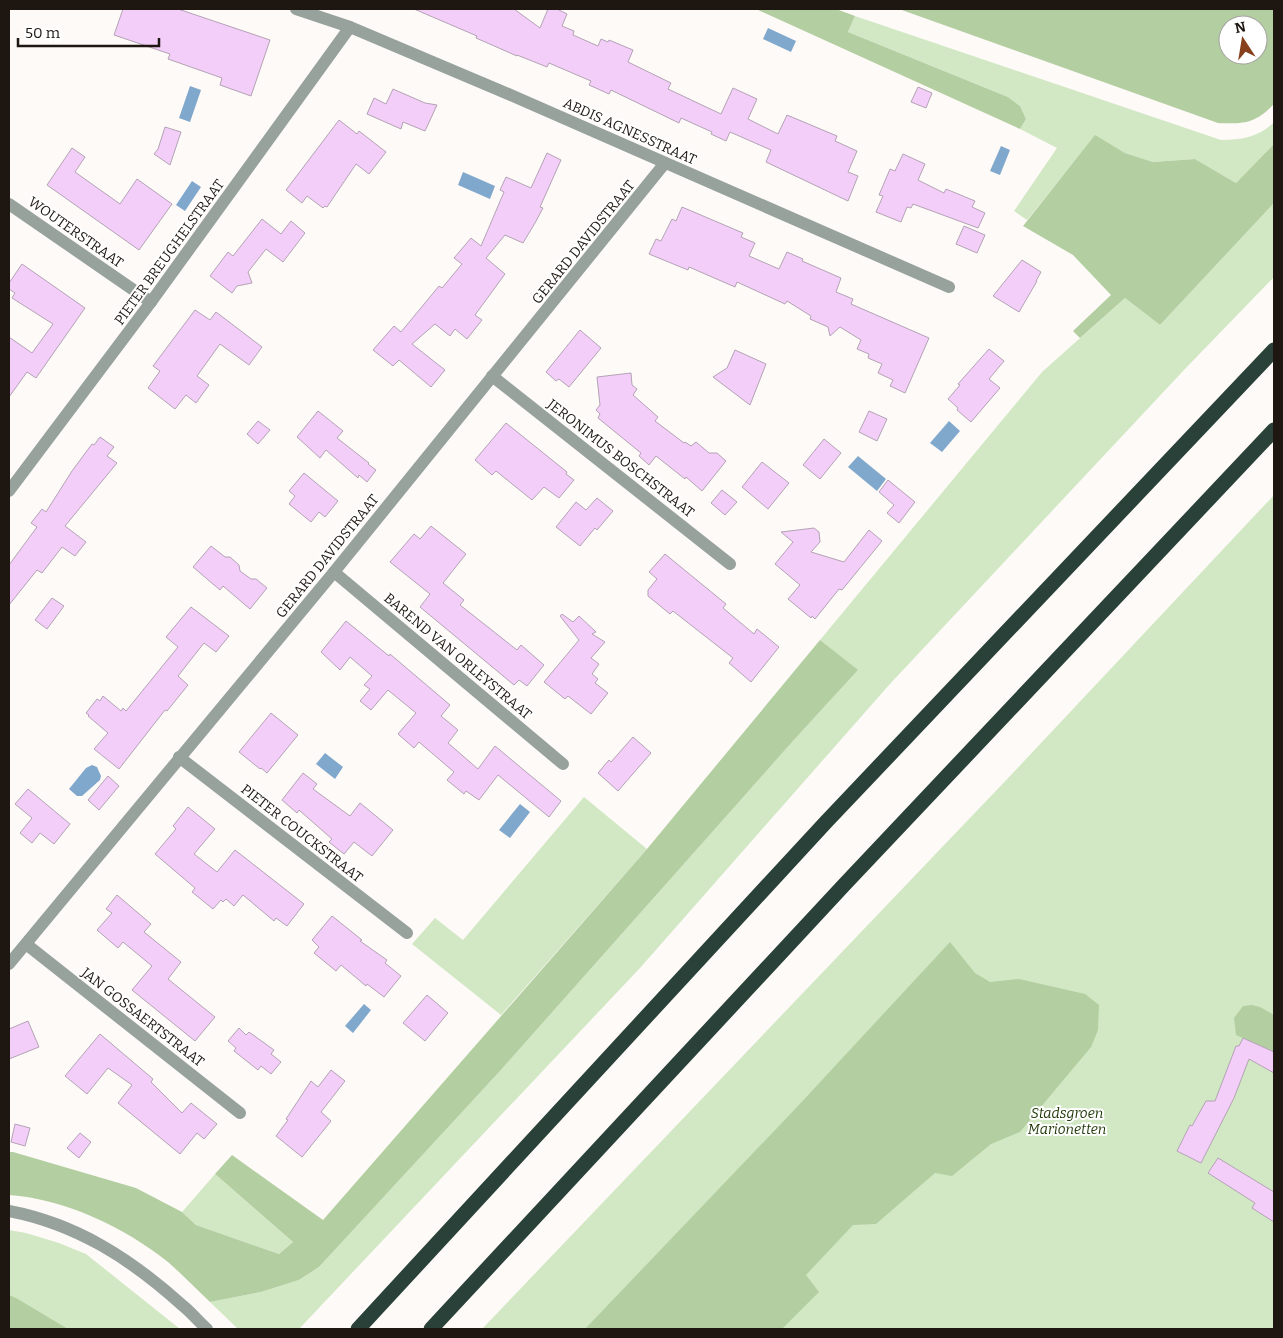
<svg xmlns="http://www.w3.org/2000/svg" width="1283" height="1338" font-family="Bitter,serif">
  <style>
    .green { fill: #d2e8c4 }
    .forest { fill: #b3cea1; fill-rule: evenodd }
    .water { fill: #80a8cc }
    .building { fill: #f3cef8; stroke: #b3a3b5 }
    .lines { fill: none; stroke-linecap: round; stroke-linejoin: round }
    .minor { stroke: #97a29d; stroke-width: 12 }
    .motorway { stroke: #2a4139; stroke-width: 15 }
    .labels { text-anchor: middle; stroke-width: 4; stroke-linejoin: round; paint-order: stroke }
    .street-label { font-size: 14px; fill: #1e1711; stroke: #fff }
    .park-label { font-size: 14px; font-style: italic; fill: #1e3605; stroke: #fff }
  </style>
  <rect width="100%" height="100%" fill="#fefaf7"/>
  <g class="green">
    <path d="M855,16L1221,140C1241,140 1260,137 1274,122V144L1236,183L1195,159L1153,162L1125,153L1095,136L1027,220L1014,211L1057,148L1020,129L1026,119L1020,106L1008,97L848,32Z"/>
    <polygon points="1274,203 1274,277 1184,370 889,685 640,968 299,1329 238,1329 210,1302 261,1292 299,1280 319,1267 500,1071 793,741 857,671 820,640 1042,372 1125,298 1160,325"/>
    <polygon points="1274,495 1274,1329 482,1329 1011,775"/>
    <polygon points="584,797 647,849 501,1015 412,944 435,918 463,940"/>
    <polygon points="215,1174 293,1242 279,1254 196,1225 182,1212"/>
    <polygon points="9,1230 26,1233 59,1243 86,1254 180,1329 9,1329"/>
  </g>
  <g class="forest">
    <polygon points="756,9 836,9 855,16 848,32 1008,97 1020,106 1026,119 1020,129"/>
    <path d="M899,9H1274V104C1255,124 1244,124 1218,123ZM1228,25H1258V55H1228Z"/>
    <polygon points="1095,135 1125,153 1153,162 1195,159 1236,183 1274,144 1274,203 1160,325 1125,298 1080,338 1073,331 1111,295 1073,255 1023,226"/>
    <path d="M820,640L858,670L793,741L500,1071L319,1267L299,1280L261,1292L210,1302C196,1289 182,1274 168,1262C124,1227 65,1199 9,1195V1152H13L136,1188L182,1212L196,1225L279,1254L293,1242L215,1174L232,1155L323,1220L647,849Z"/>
    <polygon points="950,942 975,973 990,982 1019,979 1085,994 1099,1005 1098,1030 1091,1047 1020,1132 991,1144 952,1176 935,1173 876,1224 853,1225 806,1275 819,1292 782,1329 585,1329 797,1107"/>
    <polygon points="1252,1005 1260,1007 1274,1015 1274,1052 1236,1035 1234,1018 1243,1006"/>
    <polygon points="9,1295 16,1298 68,1329 9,1329"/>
  </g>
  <g class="water">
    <polygon points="768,28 796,41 791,52 763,39"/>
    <polygon points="190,86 201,90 190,122 179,118"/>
    <polygon points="1001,146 1010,150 1000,175 990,171"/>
    <polygon points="463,172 495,186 490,199 458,185"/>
    <polygon points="192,181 201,187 185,211 176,205"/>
    <polygon points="949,421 960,431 942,452 930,443"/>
    <polygon points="858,456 886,479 877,491 848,467"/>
    <polygon points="325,753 343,767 335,779 316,764"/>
    <polygon points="92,765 97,767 101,776 100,780 82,796 77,796 69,789 86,768"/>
    <polygon points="520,804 530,812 510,838 499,830"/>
    <polygon points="364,1004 371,1010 353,1033 345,1026"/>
  </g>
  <g class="building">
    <polygon points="123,9 178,9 270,40 251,96 220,85 222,78 168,59 170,54 114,35"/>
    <polygon points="414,9 514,9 540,28 548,9 557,9 567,14 562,26 574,31 573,35 598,46 601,39 608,42 609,40 633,50 628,62 671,83 668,89 721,114 733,88 757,99 748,119 778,134 787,115 837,136 835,141 857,151 848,172 858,176 848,201 766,162 771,150 730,132 726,141 711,134 712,132 681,118 679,123 611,90 609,94 589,85 591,81 549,63 547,67 517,55 517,56 476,38 477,36"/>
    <polygon points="918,87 932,93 926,108 911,102"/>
    <polygon points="393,89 425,103 437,105 425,131 403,122 401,129 367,114 374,98 386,104"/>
    <polygon points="339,120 357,134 359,131 386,152 369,174 356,164 327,207 325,206 323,208 307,196 302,203 286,190"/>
    <polygon points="165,127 181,132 170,165 154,154 158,149"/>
    <polygon points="72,148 85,157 75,172 120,204 137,179 172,204 139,250 47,185"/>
    <polygon points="547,153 561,160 540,207 543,208 535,223 523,243 505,235 486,258 505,274 475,315 482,320 467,339 455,329 450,336 435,324 412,344 445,370 431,387 399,360 393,366 373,350 394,326 401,332 439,286 442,288 462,264 454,258 471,238 481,246 504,192 500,190 506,177 531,188"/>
    <polygon points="903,154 925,164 918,180 944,193 946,189 975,201 972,207 985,213 978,228 913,204 911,208 907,207 901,222 876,212 883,196 879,195 890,169 895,171"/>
    <polygon points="682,207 743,233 741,237 755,243 749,256 779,269 787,252 803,259 802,261 841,278 836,292 853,299 851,304 929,338 905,393 890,386 893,380 878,373 882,364 868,358 869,354 857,349 861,340 840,327 830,336 828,327 810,319 811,316 787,301 785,304 737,282 735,287 689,267 688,270 649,254 656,239 661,241 672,219 676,221"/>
    <polygon points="262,219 281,234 291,221 305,233 283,262 266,249 248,272 252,283 237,286 232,293 210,276 228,252 233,256"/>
    <polygon points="964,226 985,235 977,253 956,244"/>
    <polygon points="1022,260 1041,272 1036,281 1037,281 1019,312 993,296"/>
    <polygon points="22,264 85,308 36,378 27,372 9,397 9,337 32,353 53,324 12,298 15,293 9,289 9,283"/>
    <polygon points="195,310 210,320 216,312 262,347 249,365 220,344 197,376 209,385 196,403 186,395 175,409 148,388 160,371 153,366"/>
    <polygon points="580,330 601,348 569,387 559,379 556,381 546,372"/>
    <polygon points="989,349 1004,361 989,379 1000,388 971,422 957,410 958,408 948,399 960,385 958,384"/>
    <polygon points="735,350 766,364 750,405 713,377 727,368"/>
    <polygon points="631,373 632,385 637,389 633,395 658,417 655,421 684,443 685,442 691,446 696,442 709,453 717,453 726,461 702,491 686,477 685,479 656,456 649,465 639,456 641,453 598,418 600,414 596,410 600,405 597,377"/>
    <polygon points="318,411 343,431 337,438 369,463 368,464 376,470 367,482 359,475 358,478 326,450 320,458 297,437"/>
    <polygon points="869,411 887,419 877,441 859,432"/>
    <polygon points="258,421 270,430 258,444 247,434"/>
    <polygon points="506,423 567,472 566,474 574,480 559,498 544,487 532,500 496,471 492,475 475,460"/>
    <polygon points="100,437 114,447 107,456 117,463 65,526 86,542 75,556 62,547 42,573 37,570 9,605 9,565 37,527 31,523 42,509 46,512 72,471 92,444 94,445"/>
    <polygon points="824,439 841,453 820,479 803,465"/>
    <polygon points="762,462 789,483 768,509 742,487"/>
    <polygon points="304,473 338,501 325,517 319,512 311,522 289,504 295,496 289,491"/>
    <polygon points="888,480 915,502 899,523 887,513 894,505 879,492"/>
    <polygon points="722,490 737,502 725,515 711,503"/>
    <polygon points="597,498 613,511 597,530 595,528 580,546 556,527 576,502 586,510"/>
    <polygon points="431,526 466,554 443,583 464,600 460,605 517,650 521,645 544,665 527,686 519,680 514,685 420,607 430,594 390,562 414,534 420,539"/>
    <polygon points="814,528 819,532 820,542 811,552 844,562 869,530 882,541 842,590 839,589 815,619 812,616 811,618 788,599 800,585 775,564 793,542 781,532"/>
    <polygon points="211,546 225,557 230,557 239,565 240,571 251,579 256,579 267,588 250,609 223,586 220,590 193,567"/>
    <polygon points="665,554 726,604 723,608 754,634 757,629 779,647 751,682 729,663 733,658 673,611 670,614 648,596 648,590 657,579 649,572"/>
    <polygon points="52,598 64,606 47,629 35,620"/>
    <polygon points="191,607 229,636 216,652 204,643 178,676 188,685 167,711 165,710 119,769 94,749 108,733 88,716 89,715 86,713 97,699 100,701 103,696 121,711 123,708 126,711 178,647 166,637"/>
    <polygon points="562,614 573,622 579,616 596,632 592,634 605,642 591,658 599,664 592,674 598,679 595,683 608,693 591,714 568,696 565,699 544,682 579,640 560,616"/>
    <polygon points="346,621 389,656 390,654 450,705 441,716 458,730 448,743 478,769 495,746 561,801 549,817 498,775 479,800 466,791 464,794 447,780 454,772 419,742 414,748 398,734 416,713 388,690 371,710 360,701 370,689 364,685 372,676 350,657 340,670 321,652"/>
    <polygon points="271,713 298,735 267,773 261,768 260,769 239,752"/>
    <polygon points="633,737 651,753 618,791 598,773 609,760 611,762"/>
    <polygon points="303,773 317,784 313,789 350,816 360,803 393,830 372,856 354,842 344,854 329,842 332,839 299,810 297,813 282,800"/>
    <polygon points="108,776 119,786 99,810 88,800"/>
    <polygon points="28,789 70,824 54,844 40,833 32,843 20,833 32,818 15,804"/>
    <polygon points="188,807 215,829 194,854 217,872 235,850 304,904 287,926 276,918 274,921 243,895 234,906 226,899 223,902 221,900 213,909 192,892 195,888 155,854 176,829 173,826"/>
    <polygon points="117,895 151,924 144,932 181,962 168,979 215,1017 195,1041 132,990 152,966 123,942 118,948 97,930 112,913 106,909"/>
    <polygon points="332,916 362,940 360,941 387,960 385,963 401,976 384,997 367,984 366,986 341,965 336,971 314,953 319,947 312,940"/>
    <polygon points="427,995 448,1013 425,1041 403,1023"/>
    <polygon points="28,1021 39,1047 9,1059 9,1029"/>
    <polygon points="239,1028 246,1035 249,1032 274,1050 271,1054 281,1062 271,1074 261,1066 258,1070 234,1051 236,1048 228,1041"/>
    <polygon points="100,1034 153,1079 151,1082 182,1113 191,1103 217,1124 204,1139 197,1133 180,1154 118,1103 132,1085 108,1068 87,1094 65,1076"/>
    <polygon points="1243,1038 1274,1052 1274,1073 1249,1059 1234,1098 1201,1163 1177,1151 1190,1125 1192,1126 1206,1101 1215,1101 1236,1046 1239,1046"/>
    <polygon points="331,1070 345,1081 321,1112 331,1121 302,1157 276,1136 288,1120 286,1119 311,1081 318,1087"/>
    <polygon points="15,1124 30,1128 25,1146 11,1142"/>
    <polygon points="80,1133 91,1142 79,1158 67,1148"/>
    <polygon points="1218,1158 1274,1192 1274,1222 1252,1208 1255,1203 1208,1173"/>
  </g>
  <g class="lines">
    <g class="minor">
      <polyline points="296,9 350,27 513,96 949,287"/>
      <polyline points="9,204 151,302"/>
      <polyline points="492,376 730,564"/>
      <polyline points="9,491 151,302 350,27"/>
      <polyline points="334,572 563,764"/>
      <polyline points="179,757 407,933"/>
      <polyline points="26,944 240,1113"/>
      <polyline points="9,964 334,572 665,163"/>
      <path d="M9,1211C77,1224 131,1259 182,1305C191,1312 198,1321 207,1329"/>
    </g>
    <g class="motorway">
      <polyline points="358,1329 826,822 1274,350"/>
      <polyline points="431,1329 844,885 1274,430"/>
    </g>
  </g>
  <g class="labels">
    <g class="street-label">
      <text transform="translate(630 131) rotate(24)" y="5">ABDIS AGNESSTRAAT</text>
      <text transform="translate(76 232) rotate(35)" y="5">WOUTERSTRAAT</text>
      <text transform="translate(583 242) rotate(-51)" y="5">GERARD DAVIDSTRAAT</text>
      <text transform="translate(169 252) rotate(-54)" y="5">PIETER BREUGHELSTRAAT</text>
      <text transform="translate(621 458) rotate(38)" y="5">JERONIMUS BOSCHSTRAAT</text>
      <text transform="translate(327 556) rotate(-51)" y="5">GERARD DAVIDSTRAAT</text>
      <text transform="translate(458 656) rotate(40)" y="5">BAREND VAN ORLEYSTRAAT</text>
      <text transform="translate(302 833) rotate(38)" y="5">PIETER COUCKSTRAAT</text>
      <text transform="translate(143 1017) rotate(38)" y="5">JAN GOSSAERTSTRAAT</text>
    </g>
    <g class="park-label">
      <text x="1067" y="1118">Stadsgroen<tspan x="1067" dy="16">Marionetten</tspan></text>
    </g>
  </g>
  <rect width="1283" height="1338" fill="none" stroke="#1e1711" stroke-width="20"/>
  <g transform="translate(1243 40) rotate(348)"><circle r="24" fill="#ffffff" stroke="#a5a2a0"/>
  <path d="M0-4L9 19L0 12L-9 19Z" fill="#87401e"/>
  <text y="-8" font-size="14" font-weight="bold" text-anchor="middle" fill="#1e1711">N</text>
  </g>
  <path d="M18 38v8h141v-8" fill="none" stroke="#1e1711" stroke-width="2.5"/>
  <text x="25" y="38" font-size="15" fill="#1e1711" stroke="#ffffff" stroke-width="4" paint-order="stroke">50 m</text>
</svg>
